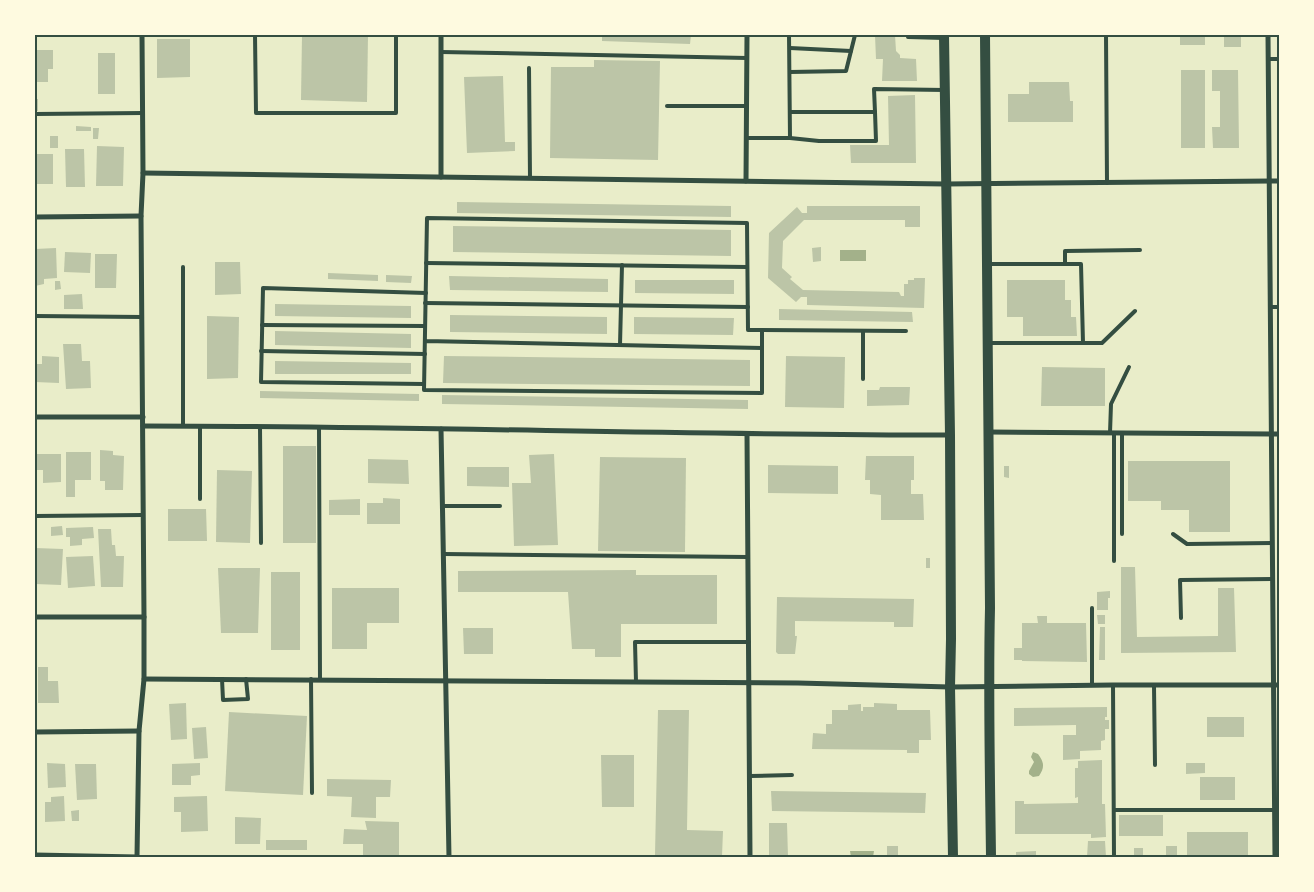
<svg xmlns="http://www.w3.org/2000/svg" width="1314" height="892" font-family="Arial,sans-serif">
  <style>
    .water { fill: #a3b18a }
    .building { fill: #bcc5a7 }
    .lines { fill: none; stroke-linecap: round; stroke-linejoin: round }
    .service { stroke: #344e41; stroke-width: 4 }
    .minor { stroke: #344e41; stroke-width: 5 }
    .secondary { stroke: #344e41; stroke-width: 10 }
    .neatline { fill: none; stroke: #344e41; stroke-width: 2 }
  </style>
  <rect width="100%" height="100%" fill="#e9edc9"/>
  <g class="water">
    <rect x="840" y="250" width="26" height="11"/>
    <path d="M1033,752L1038,754C1044,762 1045,767 1039,776L1033,777L1029,774V771L1034,762L1031,757Z"/>
    <polygon points="850,851 874,851 873,857 851,857"/>
  </g>
  <g class="building">
    <polygon points="302,35 368,35 367,102 301,100"/>
    <polygon points="602,35 691,35 690,44 602,41"/>
    <polygon points="875,35 895,35 896,51 900,55 900,58 916,59 917,81 882,81 883,59 876,59"/>
    <rect x="1180" y="35" width="25" height="10"/>
    <rect x="1224" y="35" width="17" height="12"/>
    <polygon points="157,39 190,39 190,77 157,78"/>
    <polygon points="35,50 53,50 53,69 48,69 48,82 35,82"/>
    <rect x="98" y="53" width="17" height="41"/>
    <polygon points="594,60 660,61 658,160 550,158 551,67 594,67"/>
    <rect x="1181" y="70" width="24" height="78"/>
    <polygon points="1212,70 1238,70 1239,148 1213,148 1212,127 1220,127 1220,91 1212,91"/>
    <polygon points="503,76 505,142 515,142 515,151 467,153 464,77"/>
    <polygon points="1029,82 1069,82 1070,101 1073,101 1073,122 1008,122 1008,94 1029,94"/>
    <polygon points="915,95 916,163 851,163 850,145 889,145 888,96"/>
    <rect x="35" y="99" width="3" height="12"/>
    <polygon points="76,126 91,127 91,131 76,131"/>
    <polygon points="93,128 99,128 98,139 93,139"/>
    <rect x="50" y="136" width="8" height="12"/>
    <polygon points="97,146 124,147 123,186 96,186"/>
    <polygon points="65,149 84,149 85,187 66,187"/>
    <rect x="35" y="154" width="18" height="30"/>
    <polygon points="457,202 731,206 731,217 457,213"/>
    <polygon points="807,206 920,206 920,227 905,227 905,220 804,220 783,241 782,268 792,277 790,279 803,290 899,292 901,296 904,296 904,284 908,284 908,280 914,280 914,278 925,278 924,308 807,305 807,297 801,297 796,302 768,278 769,233 797,207 802,213 807,213"/>
    <polygon points="453,226 731,230 731,256 453,252"/>
    <polygon points="821,247 821,261 813,262 812,248"/>
    <polygon points="56,248 57,278 44,279 44,284 35,286 35,249"/>
    <polygon points="65,252 91,253 90,273 64,272"/>
    <polygon points="95,254 117,254 116,288 95,288"/>
    <polygon points="215,262 240,262 241,294 215,295"/>
    <polygon points="328,273 378,275 378,281 328,279"/>
    <polygon points="386,275 412,276 411,283 386,282"/>
    <polygon points="449,276 608,279 608,292 450,290"/>
    <polygon points="635,280 734,280 734,294 635,293"/>
    <polygon points="1007,280 1065,280 1065,300 1071,300 1071,317 1076,317 1077,336 1023,336 1023,317 1007,317"/>
    <polygon points="55,281 60,281 61,289 55,290"/>
    <polygon points="82,294 83,309 64,309 64,295"/>
    <polygon points="275,304 411,306 411,318 275,316"/>
    <polygon points="779,309 912,312 913,322 779,320"/>
    <polygon points="450,315 607,317 607,334 450,332"/>
    <polygon points="207,316 239,317 238,378 207,379"/>
    <polygon points="634,317 734,318 733,335 634,334"/>
    <polygon points="275,331 411,334 411,348 275,345"/>
    <polygon points="63,344 81,344 82,361 90,361 91,388 66,389"/>
    <polygon points="42,356 59,357 59,383 35,382 35,364 42,364"/>
    <polygon points="444,356 750,360 750,386 443,383"/>
    <polygon points="786,356 845,357 844,408 785,407"/>
    <polygon points="275,361 411,363 411,374 275,374"/>
    <polygon points="1042,367 1105,368 1105,406 1041,406"/>
    <polygon points="880,387 910,387 909,405 867,406 867,390 879,390"/>
    <polygon points="260,391 419,394 419,401 260,398"/>
    <polygon points="442,395 748,400 748,409 442,404"/>
    <rect x="283" y="446" width="33" height="97"/>
    <polygon points="100,450 113,451 113,455 124,456 123,490 105,490 105,481 100,481"/>
    <polygon points="66,452 91,452 91,480 75,480 75,497 66,497"/>
    <polygon points="35,454 61,454 61,482 43,483 43,470 35,470"/>
    <polygon points="554,454 558,545 514,546 512,483 531,483 529,455"/>
    <polygon points="866,456 914,456 914,480 911,480 911,494 923,494 924,520 881,520 881,495 870,494 870,480 865,480"/>
    <polygon points="600,457 686,458 685,552 598,551"/>
    <polygon points="368,459 408,460 409,484 368,483"/>
    <polygon points="1128,461 1230,461 1230,532 1189,532 1189,510 1161,510 1161,501 1128,501"/>
    <polygon points="768,465 838,466 838,494 768,493"/>
    <polygon points="1004,466 1009,466 1009,478 1004,477"/>
    <polygon points="467,467 509,467 509,487 467,486"/>
    <polygon points="217,470 252,471 250,543 216,542"/>
    <polygon points="383,498 400,499 400,524 367,524 367,503 383,503"/>
    <polygon points="360,499 360,515 329,515 329,500"/>
    <polygon points="168,509 206,509 207,541 168,541"/>
    <polygon points="62,526 63,535 51,536 51,527"/>
    <polygon points="93,527 94,538 82,539 82,545 70,546 70,537 66,537 66,528"/>
    <polygon points="98,529 111,529 112,545 115,545 116,556 124,556 123,587 101,587"/>
    <polygon points="35,548 63,549 61,585 35,584"/>
    <polygon points="93,556 95,586 68,588 66,557"/>
    <rect x="926" y="558" width="4" height="10"/>
    <polygon points="1121,567 1135,567 1137,637 1218,636 1218,588 1234,588 1236,652 1121,653"/>
    <polygon points="218,568 260,568 258,633 221,633"/>
    <polygon points="636,570 636,575 717,575 717,624 621,624 621,657 595,657 595,649 572,649 568,592 458,592 458,571"/>
    <rect x="271" y="572" width="29" height="78"/>
    <polygon points="332,588 399,588 399,623 367,623 367,649 332,649"/>
    <polygon points="1110,591 1110,598 1108,598 1108,610 1097,610 1097,592"/>
    <polygon points="777,597 914,599 913,627 894,627 894,622 795,621 795,636 797,636 795,654 778,654 776,652"/>
    <polygon points="1097,615 1105,615 1105,624 1098,624"/>
    <polygon points="1037,616 1047,616 1047,623 1086,623 1087,662 1022,661 1022,660 1014,660 1014,648 1022,648 1022,623 1038,623"/>
    <polygon points="1100,627 1105,627 1105,660 1099,660"/>
    <polygon points="463,628 493,628 493,654 464,654"/>
    <polygon points="38,667 48,667 48,681 58,681 59,703 38,703"/>
    <polygon points="186,703 187,739 171,740 169,704"/>
    <polygon points="874,703 897,704 897,710 930,710 931,740 919,740 919,753 907,753 907,750 812,749 813,733 826,734 826,724 832,724 832,710 848,710 848,705 861,704 861,711 863,711 863,707 874,707"/>
    <polygon points="1107,707 1107,717 1105,717 1105,720 1109,720 1109,729 1105,729 1105,740 1101,741 1101,750 1080,751 1080,759 1063,760 1063,735 1076,735 1076,725 1014,726 1014,708"/>
    <polygon points="658,710 689,710 687,830 723,831 722,856 655,855"/>
    <polygon points="229,712 307,716 303,795 225,791"/>
    <rect x="1207" y="717" width="37" height="20"/>
    <polygon points="206,727 208,758 194,759 192,728"/>
    <polygon points="601,755 634,755 634,807 602,807"/>
    <polygon points="1102,760 1102,804 1105,804 1106,837 1091,838 1091,834 1015,834 1015,801 1024,801 1024,804 1078,803 1078,797 1075,798 1075,768 1078,768 1078,761"/>
    <polygon points="47,763 65,764 66,787 48,788"/>
    <polygon points="200,763 200,775 191,776 191,785 172,785 172,764"/>
    <polygon points="1186,763 1205,763 1205,773 1186,774"/>
    <polygon points="75,764 96,764 97,799 77,800"/>
    <rect x="1200" y="777" width="35" height="23"/>
    <polygon points="327,779 391,780 390,797 376,797 376,818 351,817 352,797 327,796"/>
    <polygon points="771,791 926,793 925,813 772,811"/>
    <polygon points="64,796 65,821 45,822 45,802 51,802 51,797"/>
    <polygon points="207,796 208,831 181,832 181,812 174,812 174,797"/>
    <polygon points="79,810 79,821 72,821 71,811"/>
    <rect x="1119" y="815" width="44" height="21"/>
    <polygon points="235,817 261,818 260,844 235,844"/>
    <polygon points="365,821 399,822 399,857 363,857 363,844 343,844 344,829 367,830"/>
    <polygon points="769,823 787,823 788,857 769,857"/>
    <rect x="1187" y="832" width="61" height="25"/>
    <rect x="266" y="840" width="41" height="10"/>
    <polygon points="1088,841 1105,841 1106,857 1087,857"/>
    <rect x="887" y="846" width="11" height="11"/>
    <rect x="1166" y="846" width="11" height="11"/>
    <rect x="1134" y="848" width="9" height="9"/>
    <polygon points="1036,851 1036,857 1016,857 1016,852"/>
  </g>
  <g class="lines">
    <g class="service">
      <polyline points="255,35 256,113 396,113 396,35"/>
      <polyline points="1106,35 1107,183"/>
      <polyline points="908,37 944,38"/>
      <polyline points="790,48 851,51"/>
      <polyline points="441,52 747,58"/>
      <polyline points="1268,59 1279,59"/>
      <polyline points="529,68 530,178"/>
      <polyline points="790,72 846,71 855,35"/>
      <polyline points="667,106 747,106"/>
      <polyline points="790,112 875,112 874,89 945,90"/>
      <polyline points="35,114 143,113"/>
      <polyline points="747,138 790,138 789,35"/>
      <polyline points="790,138 819,141 876,141 875,112"/>
      <polyline points="426,263 747,267"/>
      <polyline points="989,264 1081,264 1083,343"/>
      <polyline points="1065,264 1065,251 1140,250"/>
      <polyline points="183,267 183,426"/>
      <polyline points="425,303 748,307"/>
      <polyline points="1270,307 1279,307"/>
      <polyline points="35,316 142,317"/>
      <polyline points="262,325 425,326"/>
      <polyline points="762,330 762,348"/>
      <polyline points="863,331 863,379"/>
      <polyline points="425,341 762,348 762,393 424,390 427,218 747,223 748,330 906,331"/>
      <polyline points="988,343 1102,343 1135,311"/>
      <polyline points="620,345 622,265"/>
      <polyline points="261,351 425,354"/>
      <polyline points="424,384 261,382 263,288 426,293"/>
      <polyline points="260,427 261,543"/>
      <polyline points="319,428 320,679"/>
      <polyline points="1110,433 1111,404 1129,367"/>
      <polyline points="1114,433 1114,561"/>
      <polyline points="1122,433 1122,534"/>
      <polyline points="200,499 200,426"/>
      <polyline points="443,506 500,506"/>
      <polyline points="35,516 143,515"/>
      <polyline points="1173,534 1187,544 1272,543"/>
      <polyline points="444,554 748,557"/>
      <polyline points="1092,608 1092,685"/>
      <polyline points="1181,618 1180,580 1273,579"/>
      <polyline points="222,679 223,700 248,699 246,679"/>
      <polyline points="311,679 312,793"/>
      <polyline points="636,682 635,642 749,642"/>
      <polyline points="1113,685 1114,857"/>
      <polyline points="1154,686 1155,765"/>
      <polyline points="750,776 792,775"/>
      <polyline points="1114,810 1279,810"/>
    </g>
    <g class="minor">
      <polyline points="441,35 441,177"/>
      <polyline points="1268,35 1275,857"/>
      <polyline points="143,173 946,184 1279,181"/>
      <polyline points="746,181 747,35"/>
      <polyline points="35,217 141,216"/>
      <polyline points="35,417 143,417"/>
      <path d="M143,426C412,426 681,435 950,435"/>
      <polyline points="441,429 449,857"/>
      <polyline points="988,432 1279,434"/>
      <polyline points="747,434 750,857"/>
      <polyline points="35,617 144,617"/>
      <polyline points="144,679 798,683 950,687 1113,685 1279,685"/>
      <polyline points="35,732 139,731"/>
      <polyline points="35,855 137,857"/>
      <polyline points="137,857 139,731 144,679 144,617 141,216 143,173 142,35"/>
    </g>
    <g class="secondary">
      <polyline points="944,35 950,435 951,639 950,687 953,857"/>
      <path d="M985,35L990,608C988,691 990,774 991,857"/>
    </g>
  </g>
  <rect width="1314" height="892" fill="none" stroke="#fefae0" stroke-width="72"/>
  <rect x="36" y="36" width="1242" height="820" class="neatline"/>
</svg>
